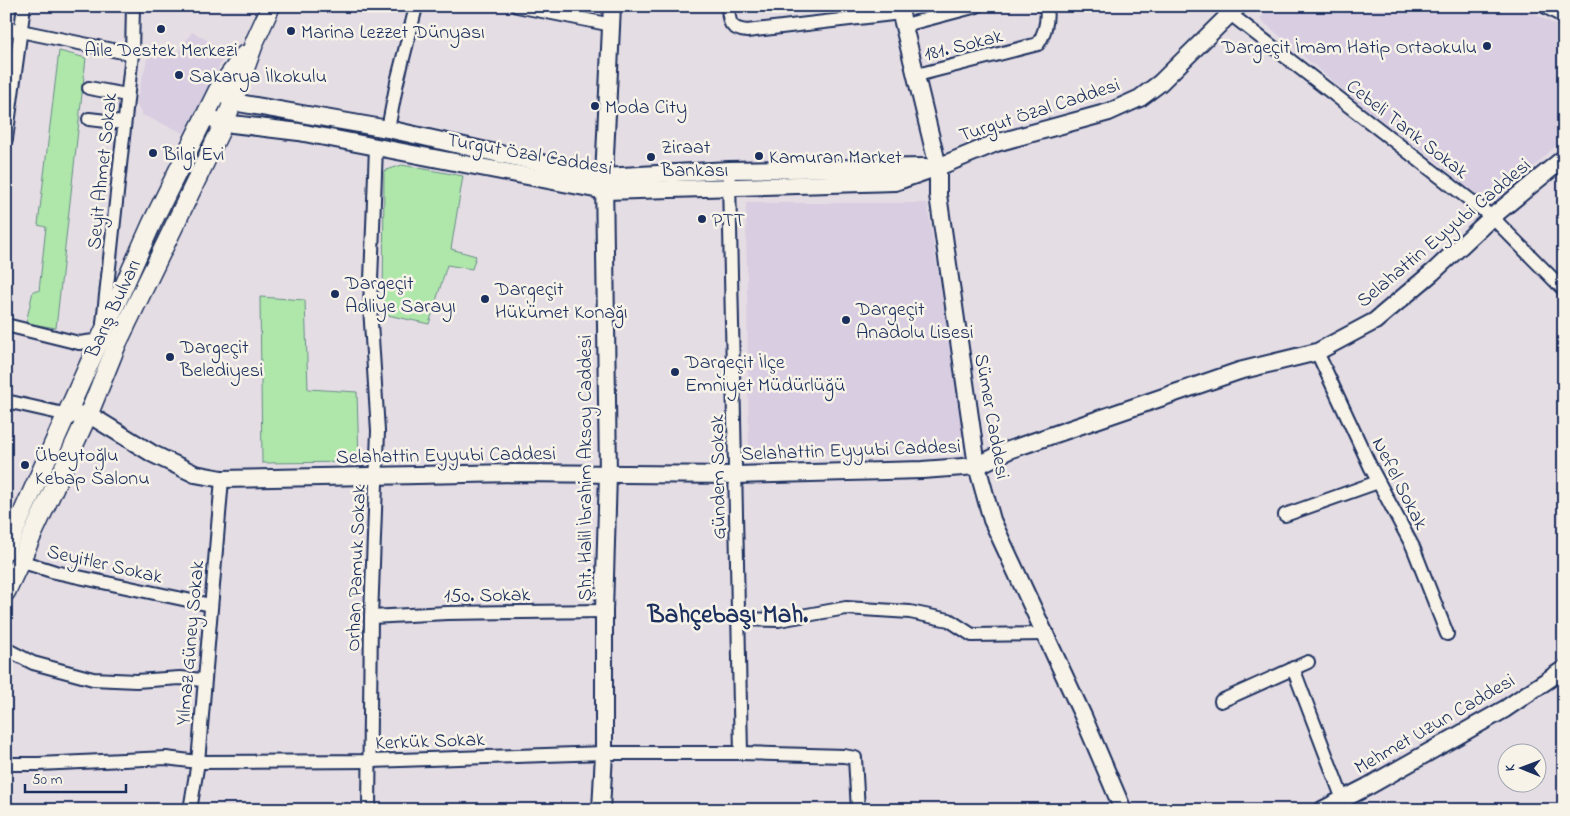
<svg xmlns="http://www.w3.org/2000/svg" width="1570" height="816" font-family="'Indie Flower',sans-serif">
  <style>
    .built { fill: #d8cde1 }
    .green { fill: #afe7aa; stroke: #658b84 }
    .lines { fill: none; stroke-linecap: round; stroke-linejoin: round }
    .minor-casing { stroke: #1b2f5e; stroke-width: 16 }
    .tertiary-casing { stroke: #1b2f5e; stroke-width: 20 }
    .secondary-casing { stroke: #1b2f5e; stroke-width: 21 }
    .minor { stroke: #f7f3e8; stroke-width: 12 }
    .tertiary { stroke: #f7f3e8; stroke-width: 16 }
    .secondary { stroke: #f7f3e8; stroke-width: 18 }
    .poi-dot { fill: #1b2f5e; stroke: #f7f3e8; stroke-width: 2 }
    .labels { text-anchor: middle; stroke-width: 5; stroke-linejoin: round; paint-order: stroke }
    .poi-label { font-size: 20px; fill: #1b2f5e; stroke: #f7f3e8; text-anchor: start }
    .street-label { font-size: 20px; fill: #1b2f5e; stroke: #f7f3e8 }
    .district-label { font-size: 25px; font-weight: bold; fill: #1b2f5e; stroke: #f7f3e8 }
  </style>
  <rect width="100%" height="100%" fill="#e5dde4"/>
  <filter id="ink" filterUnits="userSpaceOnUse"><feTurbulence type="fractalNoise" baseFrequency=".02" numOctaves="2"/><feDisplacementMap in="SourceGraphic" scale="10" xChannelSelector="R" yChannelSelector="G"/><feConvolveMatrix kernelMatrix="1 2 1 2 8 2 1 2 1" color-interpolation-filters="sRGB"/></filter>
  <g filter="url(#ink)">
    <g class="built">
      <polygon points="1271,6 1521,6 1564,30 1564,138 1491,208 1432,157 1361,105 1260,19"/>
      <polygon points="192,32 227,51 184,133 142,115 136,103 148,56 178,54"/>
      <polygon points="746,203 927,203 964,436 951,452 749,455"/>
    </g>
    <g class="green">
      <polygon points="59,51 86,58 56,328 26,323 33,291 39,291 46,227 38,225"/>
      <polygon points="402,165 463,176 451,249 476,256 472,269 447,265 429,324 383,314 384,171"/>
      <polygon points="260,297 305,300 308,389 357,392 359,462 262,463"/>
    </g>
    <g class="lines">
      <g class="minor-casing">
        <g id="minor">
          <polyline points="517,6 612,25"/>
          <path d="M728,6C729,22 729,29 747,31L901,13"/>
          <polyline points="1220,6 1492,217 1564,290"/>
          <polyline points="1544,6 1564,17"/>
          <polyline points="905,25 977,6"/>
          <polyline points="6,28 132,54"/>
          <path d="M917,75L1038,44C1045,33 1048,19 1046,6"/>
          <polyline points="89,88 127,95"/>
          <polyline points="89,119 124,123"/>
          <polyline points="388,129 397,82 415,11 417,6"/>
          <polyline points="6,139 24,6"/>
          <polyline points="729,180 741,753"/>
          <polyline points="103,323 132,54 133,6"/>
          <polyline points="6,325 79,343 101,340 106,341"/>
          <polyline points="1317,352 1371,468 1413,547 1447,634"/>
          <polyline points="6,401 68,415"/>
          <polyline points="1285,515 1378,482"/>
          <polyline points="20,561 55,572 211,605"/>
          <polyline points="371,617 447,613 604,611"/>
          <polyline points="738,619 779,620 846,608 910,612 949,620 972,635 1044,634"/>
          <polyline points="6,649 33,663 93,679 136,681 180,678 204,680"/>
          <polyline points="1293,668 1347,810"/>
          <polyline points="1221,701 1308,662"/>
          <polyline points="6,764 38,764 166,758 198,762 371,761 604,753 741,753 844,756 855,758 858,810"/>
          <polyline points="190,810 198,762 222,479"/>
          <polyline points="369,810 371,617 378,431 370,307 376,147"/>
        </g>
      </g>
      <g class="tertiary-casing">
        <g id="tertiary">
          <polyline points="899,6 938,167 938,195 977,466 992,520 1083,716 1123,810"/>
          <polyline points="218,90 233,102 388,129 604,177 729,170 926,167"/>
          <polyline points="206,116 224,123 299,132 605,191 895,182 938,167 996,143 1109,112 1140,98 1160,83 1238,6"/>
          <polyline points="68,415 88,414 153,454 195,474 222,479 514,473 736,475 922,470 977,466 1009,450 1239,371 1317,352 1375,321 1433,272 1492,217 1564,158"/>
          <polyline points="601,810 604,753 604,611 608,474 604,177 612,6"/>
          <polyline points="1322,810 1367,787 1505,709 1564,669"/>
        </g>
      </g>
      <g class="secondary-casing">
        <g id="secondary">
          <polyline points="6,550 152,223 218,90 244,55"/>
          <polyline points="6,592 92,406 117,344 224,123 233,102 255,41 271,6"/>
        </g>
      </g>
      <use href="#minor" class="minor"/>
      <use href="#tertiary" class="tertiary"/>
      <use href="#secondary" class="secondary"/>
    </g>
  </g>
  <g class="poi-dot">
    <circle cx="161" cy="29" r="5"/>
    <circle cx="291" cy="31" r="5"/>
    <circle cx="1487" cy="46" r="5"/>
    <circle cx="179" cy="75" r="5"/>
    <circle cx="595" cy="106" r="5"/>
    <circle cx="153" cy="153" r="5"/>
    <circle cx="759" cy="156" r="5"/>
    <circle cx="651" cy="157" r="5"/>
    <circle cx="702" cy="219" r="5"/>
    <circle cx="335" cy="294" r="5"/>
    <circle cx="485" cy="299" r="5"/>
    <circle cx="846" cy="320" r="5"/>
    <circle cx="170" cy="357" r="5"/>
    <circle cx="675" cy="372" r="5"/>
    <circle cx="25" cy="465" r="5"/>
  </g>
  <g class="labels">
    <g class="poi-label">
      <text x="301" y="38">Marina Lezzet Dünyası</text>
      <text x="1477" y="53" text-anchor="end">Dargeçit İmam Hatip Ortaokulu</text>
      <text x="161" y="56" text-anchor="middle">Aile Destek Merkezi</text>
      <text x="189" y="82">Sakarya İlkokulu</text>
      <text x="605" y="113">Moda City</text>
      <text x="661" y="153">Ziraat<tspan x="661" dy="23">Bankası</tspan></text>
      <text x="163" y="160">Bilgi Evi</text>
      <text x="769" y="163">Kamuran Market</text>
      <text x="712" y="226">PTT</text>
      <text x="345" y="289">Dargeçit<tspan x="345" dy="23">Adliye Sarayı</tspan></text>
      <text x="495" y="295">Dargeçit<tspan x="495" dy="23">Hükümet Konağı</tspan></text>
      <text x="856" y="315">Dargeçit<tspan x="856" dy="23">Anadolu Lisesi</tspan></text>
      <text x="180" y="353">Dargeçit<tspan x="180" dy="23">Belediyesi</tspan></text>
      <text x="685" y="368">Dargeçit İlçe<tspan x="685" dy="23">Emniyet Müdürlüğü</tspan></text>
      <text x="35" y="461">Übeytoğlu<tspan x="35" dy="23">Kebap Salonu</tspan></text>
    </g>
    <g class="street-label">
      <text transform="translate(963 44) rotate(-14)" y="7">181. Sokak</text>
      <text transform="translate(1039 109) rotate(-18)" y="7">Turgut Özal Caddesi</text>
      <text transform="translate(1408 128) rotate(38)" y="7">Cebeli Tarık Sokak</text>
      <text transform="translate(530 153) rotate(10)" y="7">Turgut Özal Caddesi</text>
      <text transform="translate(101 171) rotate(-84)" y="7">Seyit Ahmet Sokak</text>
      <text transform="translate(1443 232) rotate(-40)" y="7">Selahattin Eyyubi Caddesi</text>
      <text transform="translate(112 308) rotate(-65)" y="7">Barış Bulvarı</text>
      <text transform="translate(993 416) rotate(80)" y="7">Sümer Caddesi</text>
      <text transform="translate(851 449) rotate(-2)" y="7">Selahattin Eyyubi Caddesi</text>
      <text transform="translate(446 454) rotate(-1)" y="7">Selahattin Eyyubi Caddesi</text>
      <text transform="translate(584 468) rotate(-90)" y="7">Şht. Halil İbrahim Aksoy Caddesi</text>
      <text transform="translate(717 477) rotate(-91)" y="7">Gündem Sokak</text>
      <text transform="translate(1401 483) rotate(63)" y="7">Nefel Sokak</text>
      <text transform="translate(105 563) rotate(13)" y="7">Seyitler Sokak</text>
      <text transform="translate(355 568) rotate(-88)" y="7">Orhan Pamuk Sokak</text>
      <text transform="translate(487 594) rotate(-1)" y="7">150. Sokak</text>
      <text transform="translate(189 643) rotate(-85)" y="7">Yılmaz Güney Sokak</text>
      <text transform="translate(1434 723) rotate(-30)" y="7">Mehmet Uzun Caddesi</text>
      <text transform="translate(430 740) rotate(-2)" y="7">Kerkük Sokak</text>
    </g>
    <g class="district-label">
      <text x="728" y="622">Bahçebaşı Mah.</text>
    </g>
  </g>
  <rect width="1570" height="816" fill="none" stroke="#f7f3e8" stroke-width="25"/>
  <rect x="12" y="12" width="1545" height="791" fill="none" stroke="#1b2f5e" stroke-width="2" filter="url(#ink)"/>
  <g transform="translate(1522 768) rotate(271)"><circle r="24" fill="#f7f3e8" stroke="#9fa5b1"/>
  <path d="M0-4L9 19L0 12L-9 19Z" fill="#1b2f5e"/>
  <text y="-8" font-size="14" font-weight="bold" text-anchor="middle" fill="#1b2f5e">K</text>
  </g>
  <path d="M25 784v8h101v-8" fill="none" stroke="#1b2f5e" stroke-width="2.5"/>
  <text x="32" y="784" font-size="15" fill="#1b2f5e" stroke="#f7f3e8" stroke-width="4" paint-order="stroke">50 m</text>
</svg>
